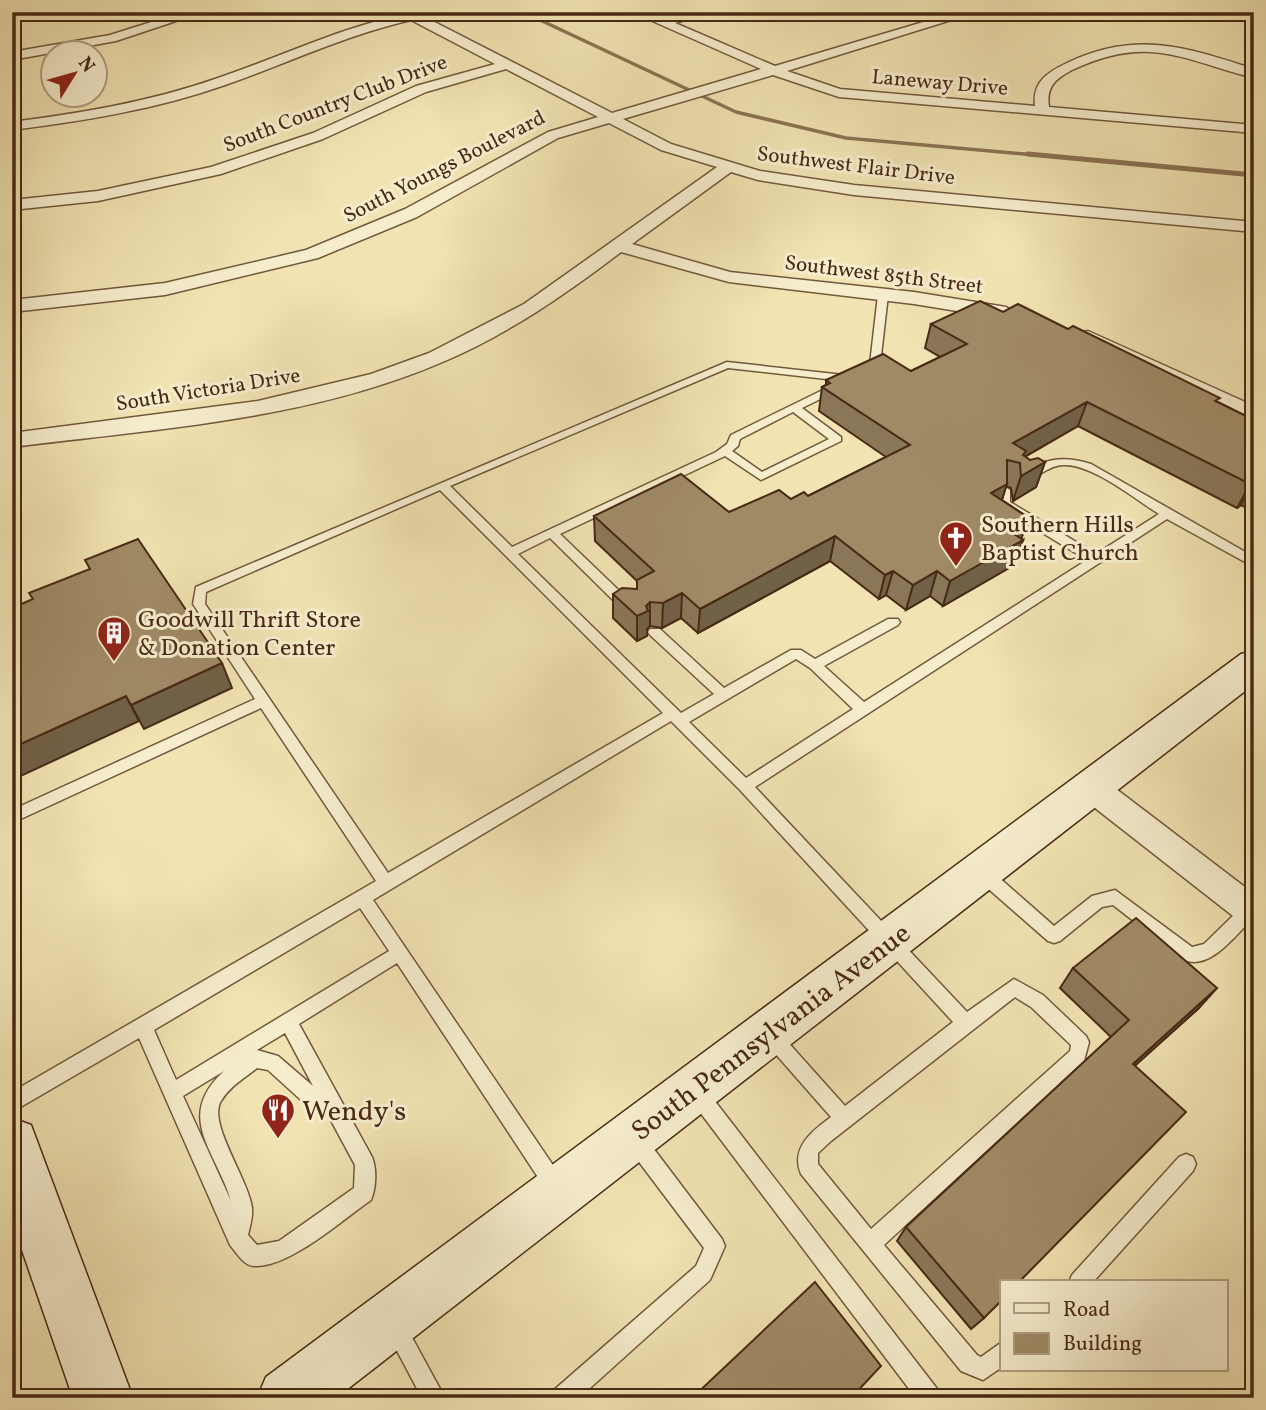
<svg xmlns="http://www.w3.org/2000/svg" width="1266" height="1410" font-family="Vollkorn,serif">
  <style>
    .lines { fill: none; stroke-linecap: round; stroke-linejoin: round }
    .stream-far1 { stroke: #8b7352; stroke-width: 3.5 }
    .stream { stroke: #8b7352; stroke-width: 5 }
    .lane-casing { stroke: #72583c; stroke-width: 3 }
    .street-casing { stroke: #72583c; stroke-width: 3 }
    .secondary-casing { stroke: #482914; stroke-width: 3 }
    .lane { fill: #f6edcd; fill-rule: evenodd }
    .street { fill: #f6edcd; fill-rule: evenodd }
    .secondary { fill: #f6edcd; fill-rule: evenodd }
    .wall { fill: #8a7758; stroke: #482914; stroke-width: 2 }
    .shaded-wall { fill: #706147; stroke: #482914; stroke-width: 2 }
    .building { fill: #a08a66; stroke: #482914; stroke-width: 2 }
    .labels { text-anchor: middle; stroke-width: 6; stroke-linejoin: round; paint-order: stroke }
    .far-street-label { font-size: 21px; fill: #482914; stroke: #f6edcd }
    .poi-label { font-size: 24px; fill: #482914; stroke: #f6edcd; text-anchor: start }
    .near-street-label { font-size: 28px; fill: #482914; stroke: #f6edcd }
    .near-poi-label { font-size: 28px; fill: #482914; stroke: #f6edcd; text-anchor: start }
  </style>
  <rect width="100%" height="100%" fill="#f1e3b2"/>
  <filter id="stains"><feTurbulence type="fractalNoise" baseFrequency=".00286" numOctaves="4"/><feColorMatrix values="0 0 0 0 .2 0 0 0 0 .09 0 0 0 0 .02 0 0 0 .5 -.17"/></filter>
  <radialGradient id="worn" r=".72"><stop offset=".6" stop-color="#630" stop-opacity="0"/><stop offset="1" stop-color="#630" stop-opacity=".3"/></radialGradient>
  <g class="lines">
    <polyline class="stream-far1" points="523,12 736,112 846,138 1047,156"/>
    <polyline class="stream" points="1028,154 1254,175"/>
    <g class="lane-casing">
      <g id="lane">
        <polygon points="883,292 888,295 879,373 874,376 869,373 878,295"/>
        <path d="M727,362L853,376L858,379L853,382L728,368L450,486L512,547L716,452L727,444L731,435L835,384H843V388L802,408L841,437V441L761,480L725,456L560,534L632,603L633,606L632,609H622L550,538L518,554L681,713L714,694L650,635L648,632L650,629H660L724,688L791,650H801L815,659L888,619H898L900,622L898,625L824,666L864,702L1087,560L1000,507V487L1004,486L1010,490V502L1096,554L1159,514C1135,499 1091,463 1063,465C1050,465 1040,476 1028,479L1022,476C1042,457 1066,456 1091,464L1254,557V567L1167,519L755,787L967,1012L1014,979L1043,995L1086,1036L1089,1042L1084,1061L884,1245L977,1355L981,1357L1002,1342V1367L983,1380L961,1371L801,1174C790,1148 812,1131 831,1117L765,1042L762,1036L765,1030L771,1027L777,1030L845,1106L953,1022L740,790L671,721L373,900L561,1177L564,1184L561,1191L554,1194L547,1191L397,963L299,1024L372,1157C377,1169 376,1188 371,1200C342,1220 289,1268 254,1266C244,1266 236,1252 230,1245L139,1038L12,1112V1092L376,881L261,708L12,823V810L255,699L193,604L196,587ZM793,412L829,439L762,472L732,451L738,446L740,439ZM440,490L663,713L388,873L205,604L206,592ZM796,659L810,668L853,709L746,778L689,722ZM360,908L389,951L176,1080L154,1030ZM1015,997L1031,1007L1071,1045L1070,1051L871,1229L818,1164V1153L831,1141ZM285,1033L313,1086L278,1056L257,1050ZM257,1068L268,1070L301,1100L327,1113L355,1165L354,1188L279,1241L257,1245L248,1235C250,1226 253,1217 252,1208C249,1180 207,1123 221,1101C229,1087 245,1078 257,1068ZM224,1071C174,1117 216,1150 231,1201L183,1096Z"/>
        <path d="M982,866L988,868L1054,926L1092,896L1115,890L1192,947L1204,944L1244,905L1254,904V917C1237,933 1211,971 1184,960L1113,905L1102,907L1060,941L1054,943L1048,941L976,878L974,873L976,868Z"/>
        <polygon points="697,1084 704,1087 938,1390 941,1398 916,1398 690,1099 688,1093 690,1087"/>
        <polygon points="637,1133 644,1136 722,1239 725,1246 710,1280 579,1398 551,1398 554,1390 696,1266 704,1248 630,1150 627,1143 630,1136"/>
        <polygon points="1186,1154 1193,1157 1196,1164 1193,1171 1093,1282 1069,1282 1072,1275 1179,1157"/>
        <polygon points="396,1317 403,1321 445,1398 422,1398 385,1328 389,1321"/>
      </g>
    </g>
    <g class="street-casing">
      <g id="street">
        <polygon points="183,12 203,12 116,41 12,60 12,52 110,35"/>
        <path d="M399,12H415L612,113L761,69L632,12H649L665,19L690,12H711L675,23L775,66L957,12H977L787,71L840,89L1035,106C1032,82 1048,72 1067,63C1136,30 1186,47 1254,69V78C1181,59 1148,34 1072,70C1055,79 1046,87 1049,107L1254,125V133L839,97L773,75L623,119L671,144L760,171L854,185L1254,222V232L854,195L758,180L731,172L632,244L730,272L914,292L1006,307L1016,313L1006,319L914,304L729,282L621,252C565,295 509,333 445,361C310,420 156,429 12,447V433L258,401L371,374L429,353L524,304L717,167L661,150L609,123L558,138L417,217L318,258L165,295L12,312V300L165,283L306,250L405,209L548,132L598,117L506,69L426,92L323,139L221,174L98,201L12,210V200L98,191L211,167L313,133L416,86L495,64L411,20C346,35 288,63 225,85C157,109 84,121 12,130V122C81,113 149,102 215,79C278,58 337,29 401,15Z"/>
        <polygon points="1088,331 1254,406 1254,420 1081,341 1078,337 1081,333"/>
        <polygon points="1092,776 1103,779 1254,894 1254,927 1242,923 1081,797 1077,788 1081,779"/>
      </g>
    </g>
    <g class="secondary-casing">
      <g id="secondary">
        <polygon points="1254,651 1254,684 336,1398 257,1398 266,1377 1241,654"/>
        <polygon points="12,1118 31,1125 133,1398 73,1398 12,1221"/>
      </g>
    </g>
    <use href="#lane" class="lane"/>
    <use href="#street" class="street"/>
    <use href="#secondary" class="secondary"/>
  </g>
  <g class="wall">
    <polygon points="1003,312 1218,402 1254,420 1254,512 1241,505 1237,508 1078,426 1025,457 1030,460 1045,462 1036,487 1013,501 1011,488 1006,486 1002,500 1029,518 1021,539 1023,540 1014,565 943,606 930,596 906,610 886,595 879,599 830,561 698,633 681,618 662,628 650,626 647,629 647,636 637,641 613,618 613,594 637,589 637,581 595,541 594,516 729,512 808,496 886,457 819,411 822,387 826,385 826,380 911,371 940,357 925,348 931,324"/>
    <polygon points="1073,968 1199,1008 1135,1065 984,1318 971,1329 897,1241 906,1227 1111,1037 1060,988"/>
  </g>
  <g class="shaded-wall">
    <polygon points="1087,402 1078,426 1024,457 1020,464 1013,443"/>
    <polygon points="1045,462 1036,487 1013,501 1021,476"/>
    <polygon points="1254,481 1241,505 1237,508 1250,484"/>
    <polygon points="1007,484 999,509 991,493"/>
    <polygon points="1029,518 1020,542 1023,540 1014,565 943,606 950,581 1008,530"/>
    <polygon points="835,536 830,561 698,633 700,609"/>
    <polygon points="893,571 886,595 879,599 885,575"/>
    <polygon points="937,571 930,596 906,610 913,585"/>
    <polygon points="682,593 681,618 662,628 663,603"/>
    <polygon points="650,602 650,626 647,629 647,636 637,641 637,616"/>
    <polygon points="222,663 232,688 144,729 131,705"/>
    <polygon points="126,696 139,721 12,780 12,748"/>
    <polygon points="1217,988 1199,1008 1117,1082 1133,1064"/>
  </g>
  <g class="building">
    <polygon points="980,301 1003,312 1018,304 1068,329 1073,326 1220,398 1215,401 1254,420 1254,481 1250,484 1087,402 1013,443 1026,451 1023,455 1030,460 1038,458 1045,462 1021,476 1020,463 1007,460 1007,484 991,493 1029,518 1008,530 1023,540 950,581 937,571 913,585 893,571 885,575 835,536 700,609 682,593 663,603 650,602 646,606 648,611 637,616 613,594 622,588 637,589 637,580 654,571 594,516 681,474 729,512 779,490 791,499 804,492 808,496 910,445 822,387 830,383 826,380 883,354 911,371 967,344 931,324"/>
    <polygon points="138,539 222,663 131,705 126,696 12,748 12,608 33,599 29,593 90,569 85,560"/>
    <polygon points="1136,918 1217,988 1133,1064 1186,1112 1019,1282 1002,1282 1002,1300 984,1318 906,1227 1129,1020 1073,968"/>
    <polygon points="815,1282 881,1366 851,1398 692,1398"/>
  </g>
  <defs>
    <g id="church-pin" transform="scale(1.75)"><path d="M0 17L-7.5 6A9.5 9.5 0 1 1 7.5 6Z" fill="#8f2418" stroke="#f6edcd"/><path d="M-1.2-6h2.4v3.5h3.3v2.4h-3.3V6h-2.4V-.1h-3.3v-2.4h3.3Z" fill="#fff"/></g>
    <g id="building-pin" transform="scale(1.75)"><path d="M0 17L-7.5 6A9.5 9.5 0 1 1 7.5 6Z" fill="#8f2418" stroke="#f6edcd"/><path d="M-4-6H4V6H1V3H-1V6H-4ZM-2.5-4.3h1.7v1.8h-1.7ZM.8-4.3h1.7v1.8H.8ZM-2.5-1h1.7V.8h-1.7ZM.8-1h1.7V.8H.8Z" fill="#fff"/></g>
    <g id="restaurant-pin" transform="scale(1.75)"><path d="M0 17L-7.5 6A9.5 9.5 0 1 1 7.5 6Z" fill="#8f2418" stroke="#f6edcd"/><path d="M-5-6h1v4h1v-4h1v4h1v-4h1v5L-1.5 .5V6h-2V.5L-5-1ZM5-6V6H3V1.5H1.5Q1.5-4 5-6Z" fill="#fff"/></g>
  </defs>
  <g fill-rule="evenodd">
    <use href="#church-pin" x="956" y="538"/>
    <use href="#building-pin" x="114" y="633"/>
    <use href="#restaurant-pin" x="278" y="1110"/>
  </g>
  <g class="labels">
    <g class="far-street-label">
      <text transform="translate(940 82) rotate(5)" y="7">Laneway Drive</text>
      <text transform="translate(335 103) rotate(-21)" y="7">South Country Club Drive</text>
      <text transform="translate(856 165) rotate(7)" y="7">Southwest Flair Drive</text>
      <text transform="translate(444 166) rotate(-27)" y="7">South Youngs Boulevard</text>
      <text transform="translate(884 274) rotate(7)" y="7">Southwest 85th Street</text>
      <text transform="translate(208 389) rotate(-9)" y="7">South Victoria Drive</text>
    </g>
    <g class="poi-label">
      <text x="981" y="532">Southern Hills<tspan x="981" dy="28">Baptist Church</tspan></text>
      <text x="138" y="627">Goodwill Thrift Store<tspan x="138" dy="28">&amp; Donation Center</tspan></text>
    </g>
    <g class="near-street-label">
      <text transform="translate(770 1031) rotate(-37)" y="10">South Pennsylvania Avenue</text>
    </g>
    <g class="near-poi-label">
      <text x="302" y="1120">Wendy's</text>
    </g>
  </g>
  <rect width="1266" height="1410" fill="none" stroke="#f1e3b2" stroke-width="42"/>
  <rect x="14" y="14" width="1238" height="1382" fill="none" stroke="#482914" stroke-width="3.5"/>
  <rect x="21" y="21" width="1224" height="1368" fill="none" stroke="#482914" stroke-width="2"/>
  <rect x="1000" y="1280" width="228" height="91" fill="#f6edcd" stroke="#b09f83" stroke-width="2"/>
  <rect x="1014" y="1303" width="35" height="10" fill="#f6edcd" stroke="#b09f83" stroke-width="2"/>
  <text x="1063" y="1316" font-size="21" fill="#482914">Road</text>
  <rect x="1014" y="1333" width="35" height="21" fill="#a08a66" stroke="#b09f83" stroke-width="2"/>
  <text x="1063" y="1350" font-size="21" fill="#482914">Building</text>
  <g transform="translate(74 74) rotate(53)"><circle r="33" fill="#f6edcd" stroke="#b09f83" stroke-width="2"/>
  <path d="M0-5L12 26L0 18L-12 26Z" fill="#8f2418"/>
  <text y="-10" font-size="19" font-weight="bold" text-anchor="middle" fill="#482914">N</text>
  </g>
  <rect width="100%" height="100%" filter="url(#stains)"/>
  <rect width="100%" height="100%" fill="url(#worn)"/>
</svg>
